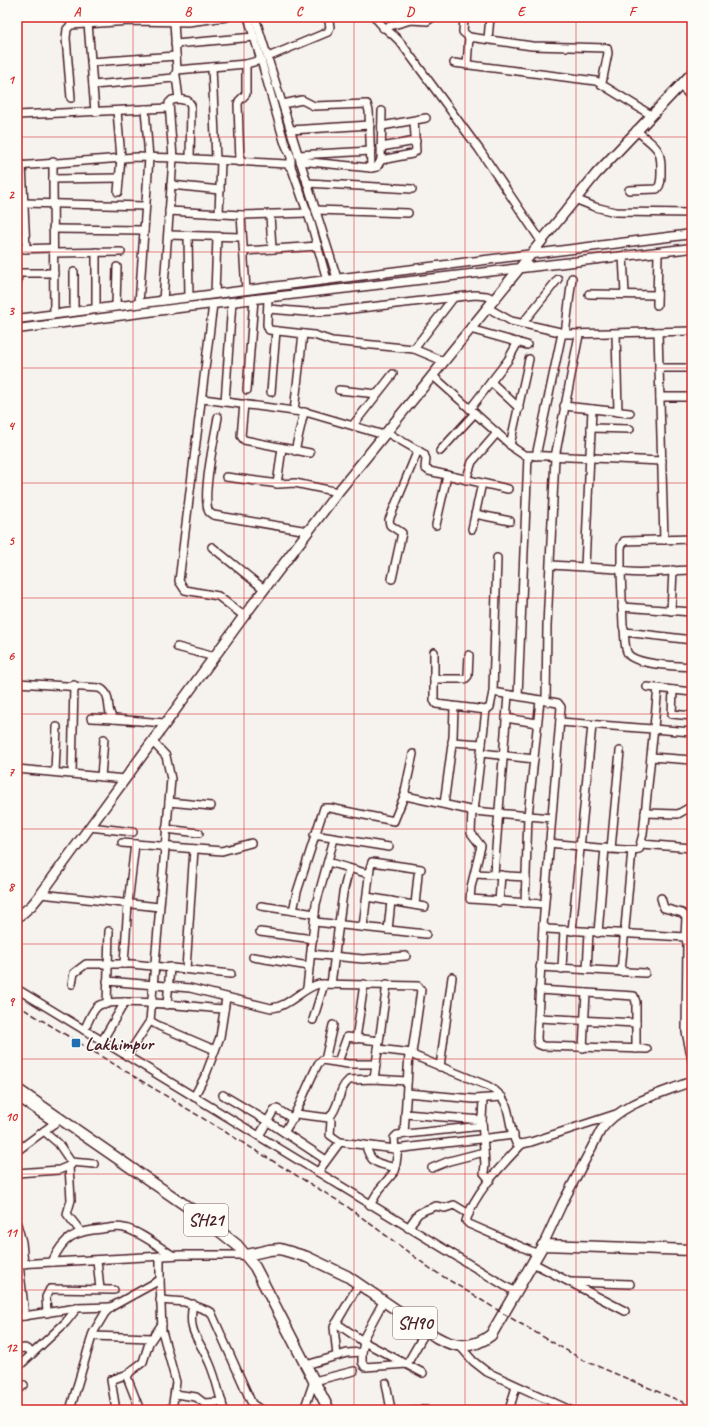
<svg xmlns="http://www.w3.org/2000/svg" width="709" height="1427" font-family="Caveat,sans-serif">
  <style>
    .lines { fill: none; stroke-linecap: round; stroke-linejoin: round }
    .minor-casing { stroke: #4a1f2b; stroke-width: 10 }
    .tertiary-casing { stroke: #4a1f2b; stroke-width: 11 }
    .secondary-casing { stroke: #4a1f2b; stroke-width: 12 }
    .primary-casing { stroke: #4a1f2b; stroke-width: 13 }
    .minor { stroke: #fdfcf7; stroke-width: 7 }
    .tertiary { stroke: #fdfcf7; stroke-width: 8 }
    .secondary { stroke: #fdfcf7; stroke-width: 9 }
    .primary { stroke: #fdfcf7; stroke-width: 10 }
    .rail { stroke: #4a1f2b; stroke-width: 1.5; stroke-dasharray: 6 3; stroke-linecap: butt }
    .grid { fill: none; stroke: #d62828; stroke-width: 1; stroke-opacity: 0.55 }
    .poi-dot { fill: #1f6fb2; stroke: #fdfcf7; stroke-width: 1.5 }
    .labels { text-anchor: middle; stroke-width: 3; stroke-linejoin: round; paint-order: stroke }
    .shield { fill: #fdfcf7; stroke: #806168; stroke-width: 1 }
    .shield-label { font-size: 18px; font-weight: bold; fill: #4a1f2b }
    .poi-label { font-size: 19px; font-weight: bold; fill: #4a1f2b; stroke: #fdfcf7; text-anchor: start }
    .neatline { fill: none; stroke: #d62828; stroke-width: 1.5 }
    .grid-label { font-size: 13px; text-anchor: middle; font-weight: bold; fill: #d62828 }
  </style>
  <rect width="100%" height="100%" fill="#f6f3ef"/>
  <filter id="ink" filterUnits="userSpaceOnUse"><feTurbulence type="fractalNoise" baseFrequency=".025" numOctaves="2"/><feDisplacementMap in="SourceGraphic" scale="8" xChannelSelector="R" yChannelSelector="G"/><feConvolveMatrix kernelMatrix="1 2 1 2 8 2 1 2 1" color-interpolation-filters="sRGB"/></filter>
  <g filter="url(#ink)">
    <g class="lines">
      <g class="minor-casing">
        <g id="minor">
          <polyline points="255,17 337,278"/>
          <path d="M375,17C382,28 393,33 401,43L479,149L541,241"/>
          <polyline points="464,17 463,32 469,37 532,46 607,48 608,53 602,83"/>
          <polyline points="88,23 95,112"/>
          <polyline points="383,28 411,20 427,21 433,17"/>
          <polyline points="488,39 490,17"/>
          <polyline points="175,44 254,37"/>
          <polyline points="268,57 328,32 330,27 328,17"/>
          <polyline points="261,60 284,141 291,157 291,167"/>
          <polyline points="91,62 176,56"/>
          <polyline points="454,63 596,81 651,115"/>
          <polyline points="467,65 469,37"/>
          <polyline points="212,67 216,160"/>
          <polyline points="177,70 246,64 261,60 248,17"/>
          <polyline points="176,76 179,99 188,101 191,105 190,159"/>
          <polyline points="93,85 174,78 177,70 174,22"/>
          <polyline points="680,85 692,98"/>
          <polyline points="71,98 66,38 67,29 71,25 130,21 188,22 227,17"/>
          <polyline points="283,104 302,100 314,106 367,104 369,111 371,168"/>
          <polyline points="117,111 121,158 118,192"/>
          <polyline points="17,115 169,108"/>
          <polyline points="382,126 426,118"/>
          <polyline points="291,130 370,125"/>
          <polyline points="381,147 416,141"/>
          <polyline points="298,155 371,151"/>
          <polyline points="381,160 412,154 416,151 414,121"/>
          <polyline points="300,161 371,168 377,167 381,160 382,111"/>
          <polyline points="240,162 238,104 239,101 246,94 246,64"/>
          <polyline points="22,165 26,249"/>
          <polyline points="17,166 136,157 178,158 287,164 292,169 311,223 327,280"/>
          <polyline points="53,179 53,162"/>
          <polyline points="307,183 412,189"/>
          <polyline points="171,185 220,190"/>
          <path d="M629,190L657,189C661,185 661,180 661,174C662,146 656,148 636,130"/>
          <polyline points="575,199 595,207 615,212 692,213"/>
          <polyline points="24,203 145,206"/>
          <polyline points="316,210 408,213"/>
          <polyline points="169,211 241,215 308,213"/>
          <polyline points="219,214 221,161"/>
          <polyline points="241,215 246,290"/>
          <polyline points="270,215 272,249"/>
          <polyline points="53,229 144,230"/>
          <polyline points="168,235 242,237"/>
          <polyline points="188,236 189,297"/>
          <polyline points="17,249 53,248"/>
          <polyline points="244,251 318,246"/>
          <polyline points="54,253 121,252"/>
          <polyline points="623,256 625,294"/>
          <polyline points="17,273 54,273"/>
          <polyline points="17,284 18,273"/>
          <polyline points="215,294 217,237"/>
          <polyline points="589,294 657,295"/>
          <polyline points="268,298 267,325 269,330 314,335 332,341 414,349 443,361"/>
          <polyline points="163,301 173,158 169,103 172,100 179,99"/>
          <polyline points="139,304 149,158 145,109"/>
          <polyline points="213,304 179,581 185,590 218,596 244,616"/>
          <polyline points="657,305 658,252"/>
          <polyline points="116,306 117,267"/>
          <polyline points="488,308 511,321 569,334 692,331"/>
          <polyline points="96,309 96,252"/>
          <polyline points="268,309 306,312 334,311 475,295 487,296 495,300"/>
          <polyline points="74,312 74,272"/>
          <polyline points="54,314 53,179 119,178"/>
          <polyline points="522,324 558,279"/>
          <polyline points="470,329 527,345"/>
          <polyline points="658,332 664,540"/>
          <polyline points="565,334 572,278"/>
          <polyline points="616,334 618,412"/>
          <polyline points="414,349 454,297"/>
          <polyline points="659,368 692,368"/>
          <polyline points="432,375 515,449 524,455 662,461"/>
          <polyline points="491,382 519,408"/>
          <polyline points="247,390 254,299"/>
          <polyline points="339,390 377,394"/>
          <polyline points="271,392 276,331"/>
          <polyline points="660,397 692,397"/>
          <polyline points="203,399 309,413 384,435"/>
          <polyline points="225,402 232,302"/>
          <polyline points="244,404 241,436 244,440 310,453"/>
          <polyline points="564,406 630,413"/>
          <polyline points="470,409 508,360 518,342"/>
          <polyline points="294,411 303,334"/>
          <path d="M218,417C215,436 201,498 209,512L213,515L308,531"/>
          <polyline points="353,425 393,374"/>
          <polyline points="591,428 630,429"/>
          <polyline points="386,432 424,454 426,459 425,468 429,471 508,489"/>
          <polyline points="510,445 529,359"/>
          <polyline points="295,451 304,412"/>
          <polyline points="440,451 475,413"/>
          <polyline points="536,456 562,333"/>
          <polyline points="226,477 279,484 295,483 338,492"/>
          <polyline points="466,480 472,462 497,433"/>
          <polyline points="277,484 282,448"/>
          <polyline points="475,514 510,521"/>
          <polyline points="436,525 447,476"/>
          <polyline points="472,529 482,483"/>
          <polyline points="212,547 264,589"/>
          <polyline points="497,558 493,692 558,703 561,707 543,925 547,929 564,930 685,937 687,943 686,1032 692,1060"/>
          <polyline points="551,565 617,569 621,566 621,547 624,541 692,539"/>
          <polyline points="585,567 592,409"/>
          <path d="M619,570C631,576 676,570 692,570"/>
          <polyline points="621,571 623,626 625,632 692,640"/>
          <polyline points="392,579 402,533 390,525 389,520 418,450"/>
          <polyline points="622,607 692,612"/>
          <polyline points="671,611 673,570"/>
          <path d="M624,629C625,636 624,648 628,654C636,665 679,666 692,667"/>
          <polyline points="177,647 215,657"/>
          <polyline points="434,652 434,700 436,704 486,710 490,707 493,692"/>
          <polyline points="434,679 465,679 468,676 469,655"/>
          <path d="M17,683L99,688C114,694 104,711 114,719L165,723"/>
          <polyline points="647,687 692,692"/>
          <polyline points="673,690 672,714 692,716"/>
          <polyline points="518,696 528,456"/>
          <polyline points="546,701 547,626 555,457 579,335"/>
          <polyline points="91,718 114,719"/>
          <polyline points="506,718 537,723"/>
          <polyline points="560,722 692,732"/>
          <polyline points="152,741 166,756 171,779 150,1021 159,1026 215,1050"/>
          <polyline points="452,742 482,744"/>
          <polyline points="481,753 534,759"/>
          <polyline points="413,754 405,791 406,796 474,811 551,818"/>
          <polyline points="651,757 692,760"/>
          <polyline points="17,769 125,779"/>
          <polyline points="55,772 57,727"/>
          <polyline points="72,773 74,685"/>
          <polyline points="101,777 104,739"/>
          <polyline points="169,802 211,806"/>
          <polyline points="444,804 453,737 454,707"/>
          <polyline points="472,810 471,833 481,846 471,887 470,899 544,904"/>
          <polyline points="474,811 486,710"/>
          <polyline points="645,813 678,814 692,806"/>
          <polyline points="90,827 133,832"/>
          <polyline points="166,829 199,833"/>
          <polyline points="314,835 389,847"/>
          <polyline points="122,843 222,851 251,843"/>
          <path d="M549,843C564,844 630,853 639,849L643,834L658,688"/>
          <polyline points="641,844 692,848"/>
          <polyline points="611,849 620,751"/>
          <polyline points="328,862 369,874"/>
          <polyline points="475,874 526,877"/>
          <polyline points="494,874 508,695"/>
          <polyline points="41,894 159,907"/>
          <polyline points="367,897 425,907"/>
          <polyline points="661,898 664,908 682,913 686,917 685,937"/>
          <polyline points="499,902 501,875"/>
          <polyline points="525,903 528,816 540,700"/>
          <polyline points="415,905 418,875"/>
          <polyline points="261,906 315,914"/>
          <polyline points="293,911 297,892 324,808 330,808 394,821 405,794"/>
          <polyline points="315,922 426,934"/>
          <polyline points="543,925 537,1038 538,1044 543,1046 647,1049"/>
          <polyline points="363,927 370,868 372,862 421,869"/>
          <polyline points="388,930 391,901"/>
          <polyline points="572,931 592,725"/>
          <polyline points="260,932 313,939"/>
          <polyline points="598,933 605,848"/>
          <polyline points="311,954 363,959 406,956"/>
          <polyline points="253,957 309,966"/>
          <polyline points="124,964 128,904 135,844"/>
          <polyline points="540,967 645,973"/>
          <polyline points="186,969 194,849"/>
          <polyline points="562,969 564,930"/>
          <polyline points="587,970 589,932"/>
          <polyline points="621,972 632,850"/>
          <path d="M107,981L190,988L271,1008C289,1007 302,988 319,984L418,986L421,990L412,1053L415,1056L488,1086C515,1101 505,1120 516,1143L522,1144L531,1142L616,1114"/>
          <polyline points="72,984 74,973 86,964 132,964 231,974"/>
          <polyline points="331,984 343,893 349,869"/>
          <polyline points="307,988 316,904 334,839"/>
          <polyline points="17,989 515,1292"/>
          <polyline points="539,990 634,996 636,1002 636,1049"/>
          <polyline points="107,1004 109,931"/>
          <polyline points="167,1005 170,967"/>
          <polyline points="538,1018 636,1023"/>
          <polyline points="313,1020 324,984"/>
          <path d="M84,1030C88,1023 92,1010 98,1006C111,996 203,1008 224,1009"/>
          <polyline points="356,1039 364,984"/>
          <polyline points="102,1041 125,1002"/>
          <polyline points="583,1048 586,993"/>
          <polyline points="378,1049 412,1053"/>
          <polyline points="127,1056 150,1021"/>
          <polyline points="325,1060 333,1025"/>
          <polyline points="338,1062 347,1037 379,1041"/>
          <polyline points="440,1067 452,977"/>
          <polyline points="374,1079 387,984"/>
          <polyline points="689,1083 692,1091"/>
          <polyline points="407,1093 474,1099 502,1097"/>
          <polyline points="223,1095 267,1121 326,1160"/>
          <polyline points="17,1097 55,1123"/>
          <polyline points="194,1097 206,1074 220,1037 226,998"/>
          <polyline points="483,1099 482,1120 485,1165 484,1173 490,1180"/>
          <polyline points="296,1114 329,1118 331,1121 330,1135 340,1142"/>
          <polyline points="405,1114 482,1120"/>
          <path d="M329,1118C341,1105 337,1090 349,1080L374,1079L407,1081"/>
          <polyline points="44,1131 58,1143 71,1162 94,1164"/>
          <path d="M284,1132C299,1111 306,1087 318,1064L322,1060L348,1064H376"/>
          <polyline points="404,1134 409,1053"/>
          <polyline points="259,1136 274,1110 277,1109 293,1119"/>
          <path d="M522,1144C502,1165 474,1193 466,1221L469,1224L538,1254"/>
          <path d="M366,1146C371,1165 379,1163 396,1168"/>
          <polyline points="395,1149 394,1138 397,1135 482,1126"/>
          <polyline points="17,1151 60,1119"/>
          <polyline points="69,1166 71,1200 67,1214 81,1232"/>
          <polyline points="432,1168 449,1161 484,1152"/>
          <polyline points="318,1172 340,1142 395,1149 514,1135"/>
          <polyline points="17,1173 59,1170 71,1165"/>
          <polyline points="370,1205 379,1190 395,1171 398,1149"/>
          <polyline points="17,1224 22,1242 24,1264"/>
          <polyline points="408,1228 418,1214 425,1210 436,1206 445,1208 454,1205 469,1214"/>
          <polyline points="97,1260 100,1289"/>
          <path d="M52,1262C63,1237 75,1231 102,1229C109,1228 117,1226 124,1228C139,1231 159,1247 172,1255"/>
          <polyline points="533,1263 625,1311"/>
          <polyline points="17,1264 181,1255 246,1255"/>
          <polyline points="19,1264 25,1316"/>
          <polyline points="160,1280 162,1331 176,1382 172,1410"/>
          <polyline points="572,1282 630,1284"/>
          <polyline points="160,1300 185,1302 211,1312 252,1404 261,1410"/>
          <path d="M193,1304C187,1333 199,1338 209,1362C216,1377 219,1394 224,1410"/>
          <polyline points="47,1313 46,1297 50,1289 114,1290"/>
          <polyline points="17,1317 77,1308 111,1307"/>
          <polyline points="336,1323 364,1342"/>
          <polyline points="92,1336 152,1338"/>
          <polyline points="362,1341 383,1302"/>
          <polyline points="460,1346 473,1361 487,1372 570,1410"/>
          <polyline points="17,1349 25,1348 33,1353"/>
          <polyline points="362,1352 362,1362 365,1367 407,1364 426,1331"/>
          <polyline points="337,1356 334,1327 359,1284"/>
          <polyline points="306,1365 347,1353 362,1352 364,1342 423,1373"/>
          <polyline points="17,1368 66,1322 77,1308"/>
          <polyline points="386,1383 391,1410"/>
          <polyline points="17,1391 24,1385"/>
          <polyline points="175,1394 196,1397 204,1403 222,1402"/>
          <polyline points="70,1410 93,1333 105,1313 111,1307 160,1280 160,1256"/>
          <polyline points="116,1410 111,1380 128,1374"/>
          <polyline points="140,1410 127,1377 130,1372 143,1362 149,1343 162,1324"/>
          <polyline points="304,1410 314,1381 354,1371"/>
          <polyline points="414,1410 426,1410"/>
          <polyline points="509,1410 516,1387"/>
        </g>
      </g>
      <g class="tertiary-casing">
        <g id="tertiary">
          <polyline points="17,319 692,234"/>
          <polyline points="17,329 179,308 692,248"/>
          <path d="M543,1245L563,1202L601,1130C622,1102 661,1094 692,1081"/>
        </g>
      </g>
      <g class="secondary-casing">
        <polyline id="secondary" points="17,918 32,905 41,894 244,616 338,492 596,174 692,73"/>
      </g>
      <g class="primary-casing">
        <g id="primary">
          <polyline points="17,1089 198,1214 237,1245 255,1267 329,1410"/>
          <path d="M247,1255L269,1250L280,1249L307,1257L347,1276L436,1337C455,1348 473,1349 491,1335L543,1245L692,1250"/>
        </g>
      </g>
      <use href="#minor" class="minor"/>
      <use href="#tertiary" class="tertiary"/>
      <use href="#secondary" class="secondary"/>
      <use href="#primary" class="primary"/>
      <polyline class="rail" points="17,1005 345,1205 431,1269 504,1314 583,1360 692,1406"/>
    </g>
  </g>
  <path class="grid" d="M133,17V1410M244,17V1410M354,17V1410M465,17V1410M576,17V1410M17,137H692M17,252H692M17,368H692M17,483H692M17,598H692M17,714H692M17,829H692M17,944H692M17,1059H692M17,1174H692M17,1290H692"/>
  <rect class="poi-dot" x="71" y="1038" width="10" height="10" rx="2"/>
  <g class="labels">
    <g class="shield">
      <rect x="184" y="1204" width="44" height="32" rx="3"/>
      <rect x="393" y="1307" width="44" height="32" rx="3"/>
    </g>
    <g class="shield-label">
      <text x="206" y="1226">SH21</text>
      <text x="415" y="1329">SH90</text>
    </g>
    <g class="poi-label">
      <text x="85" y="1050">Lakhimpur</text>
    </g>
  </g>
  <rect width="709" height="1427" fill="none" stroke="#fdfcf7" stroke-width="44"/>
  <rect x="22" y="22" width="665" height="1383" class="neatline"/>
  <g class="grid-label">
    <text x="77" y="16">A</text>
    <text x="188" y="16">B</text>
    <text x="299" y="16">C</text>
    <text x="410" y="16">D</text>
    <text x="521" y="16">E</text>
    <text x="632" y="16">F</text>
    <text x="11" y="84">1</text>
    <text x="11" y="199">2</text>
    <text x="11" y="315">3</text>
    <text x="11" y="430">4</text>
    <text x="11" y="545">5</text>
    <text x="11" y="660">6</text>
    <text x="11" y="776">7</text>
    <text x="11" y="891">8</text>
    <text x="11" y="1006">9</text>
    <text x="11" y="1121">10</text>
    <text x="11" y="1237">11</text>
    <text x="11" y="1352">12</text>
  </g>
</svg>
